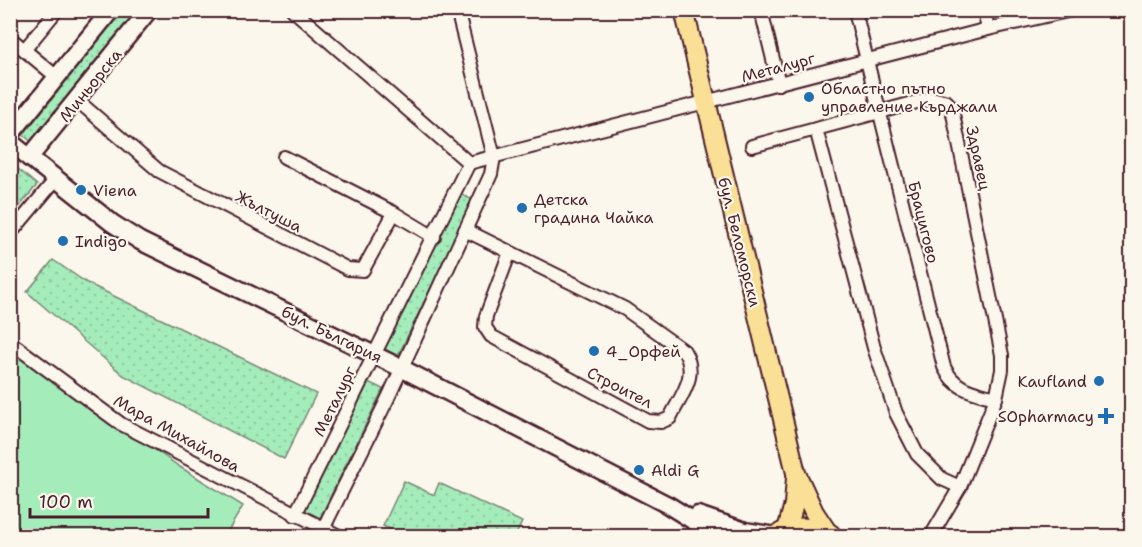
<svg xmlns="http://www.w3.org/2000/svg" width="1142" height="547" font-family="'Shantell Sans',sans-serif">
  <style>
    .park { fill: #a4edbb; stroke: #778673; stroke-width: 1.5 }
    .garden { fill: url(#garden-dots); stroke: #778673; stroke-width: 1.5 }
    .lines { fill: none; stroke-linecap: round; stroke-linejoin: round }
    .minor-casing { stroke: #4a1f2b; stroke-width: 16 }
    .secondary-casing { stroke: #4a1f2b; stroke-width: 21 }
    .primary-casing { stroke: #4a1f2b; stroke-width: 22 }
    .minor { stroke: #fbf7ec; stroke-width: 12 }
    .secondary { stroke: #fbf7ec; stroke-width: 16 }
    .primary { stroke: #fadf96; stroke-width: 18 }
    .poi-dot { fill: #1f6fb2; stroke: #fbf7ec; stroke-width: 2 }
    .labels { text-anchor: middle; stroke-width: 4.5; stroke-linejoin: round; paint-order: stroke }
    .street-label { font-size: 16px; fill: #4a1f2b; stroke: #fbf7ec }
    .poi-label { font-size: 16px; fill: #4a1f2b; stroke: #fbf7ec; text-anchor: start }
  </style>
  <defs>
    <pattern id="garden-dots" width="8" height="8" patternUnits="userSpaceOnUse" patternTransform="scale(1.5)"><rect width="8" height="8" fill="#a4edbb"/><path d="M2 2h.1M6 6h.1" fill="none" stroke="#8fcba1" stroke-width="1.8" stroke-linecap="round"/></pattern>
  </defs>
  <rect width="100%" height="100%" fill="#fbf7ec"/>
  <filter id="ink" filterUnits="userSpaceOnUse"><feTurbulence type="fractalNoise" baseFrequency=".0167" numOctaves="2"/><feDisplacementMap in="SourceGraphic" scale="12" xChannelSelector="R" yChannelSelector="G"/><feConvolveMatrix kernelMatrix="1 2 1 2 8 2 1 2 1" color-interpolation-filters="sRGB"/></filter>
  <g filter="url(#ink)">
    <polygon class="park" points="10,349 180,467 243,506 225,536 11,536"/>
    <g class="garden">
      <polygon points="122,11 139,11 33,143 23,135"/>
      <polygon points="11,163 37,185 11,217"/>
      <polygon points="458,193 473,200 396,360 381,353"/>
      <polygon points="53,260 87,283 316,394 284,459 123,375 27,292"/>
      <polygon points="366,381 383,389 318,522 302,514"/>
      <polygon points="404,481 434,495 439,483 522,522 516,535 518,536 406,536 383,526"/>
    </g>
    <g class="lines">
      <g class="minor-casing">
        <g id="minor">
          <polyline points="293,10 469,163"/>
          <polyline points="761,10 779,84"/>
          <polyline points="984,10 988,29"/>
          <polyline points="10,38 58,78"/>
          <polyline points="25,49 57,10"/>
          <polyline points="78,101 159,171 348,269 363,270 394,213 434,237"/>
          <polyline points="816,129 874,348 896,413 917,454 942,479 960,487"/>
          <path d="M752,146L932,98L947,102L952,109L1002,355V370L996,398C973,392 955,390 944,367C914,248 883,130 855,10"/>
          <polyline points="284,157 394,213"/>
          <polyline points="469,163 988,29 1072,10"/>
          <path d="M465,230L625,309L684,351C699,376 681,395 670,418L661,422L648,421L491,336L485,327L486,316L510,252"/>
          <polyline points="10,234 56,179"/>
          <polyline points="10,342 121,424 339,536"/>
          <polyline points="295,515 469,163"/>
          <polyline points="323,529 388,398 491,174 494,157 457,10"/>
          <polyline points="931,536 960,487 996,398"/>
        </g>
      </g>
      <g class="secondary-casing">
        <g id="secondary">
          <polyline points="10,135 111,10"/>
          <polyline points="10,142 112,223 140,241 401,368 668,505 718,536"/>
          <polyline points="29,158 149,10"/>
          <polyline points="698,515 745,531 776,536"/>
        </g>
      </g>
      <g class="primary-casing">
        <g id="primary">
          <polyline points="684,10 796,473 814,512 828,533"/>
          <polyline points="787,530 794,504 796,478"/>
          <path d="M775,536C792,524 813,526 831,534"/>
        </g>
      </g>
      <use href="#minor" class="minor"/>
      <use href="#secondary" class="secondary"/>
      <use href="#primary" class="primary"/>
    </g>
  </g>
  <g class="poi-dot">
    <circle cx="809" cy="97" r="6"/>
    <circle cx="81" cy="190" r="6"/>
    <circle cx="522" cy="208" r="6"/>
    <circle cx="63" cy="241" r="6"/>
    <circle cx="594" cy="351" r="6"/>
    <circle cx="1099" cy="381" r="6"/>
    <path d="M1103 407h6v6h6v6h-6v6h-6v-6h-6v-6h6z"/>
    <circle cx="639" cy="470" r="6"/>
  </g>
  <g class="labels">
    <g class="street-label">
      <text transform="translate(778 67) rotate(-15)" y="6">Металург</text>
      <text transform="translate(90 85) rotate(-51)" y="6">Миньорска</text>
      <text transform="translate(979 158) rotate(78)" y="6">Здравец</text>
      <text transform="translate(269 211) rotate(27)" y="6">Жълтуша</text>
      <text transform="translate(924 222) rotate(76)" y="6">Брацигово</text>
      <text transform="translate(740 242) rotate(76)" y="6">бул. Беломорски</text>
      <text transform="translate(332 334) rotate(26)" y="6">бул. България</text>
      <text transform="translate(620 387) rotate(27)" y="6">Строител</text>
      <text transform="translate(334 401) rotate(-64)" y="6">Металург</text>
      <text transform="translate(177 433) rotate(29)" y="6">Мара Михайлова</text>
    </g>
    <g class="poi-label">
      <text x="821" y="94">Областно пътно<tspan x="821" dy="18">управление Кърджали</tspan></text>
      <text x="93" y="196">Viena</text>
      <text x="534" y="205">Детска<tspan x="534" dy="18">градина Чайка</tspan></text>
      <text x="75" y="247">Indigo</text>
      <text x="606" y="357">4_Орфей</text>
      <text x="1087" y="387" text-anchor="end">Kaufland</text>
      <text x="1094" y="422" text-anchor="end">SOpharmacy</text>
      <text x="651" y="476">Aldi G</text>
    </g>
  </g>
  <rect width="1142" height="547" fill="none" stroke="#fbf7ec" stroke-width="36"/>
  <rect x="18" y="18" width="1106" height="511" fill="none" stroke="#4a1f2b" stroke-width="2" filter="url(#ink)"/>
  <path d="M30 508v9h178v-9" fill="none" stroke="#4a1f2b" stroke-width="3"/>
  <text x="39" y="508" font-size="18" fill="#4a1f2b" stroke="#fbf7ec" stroke-width="4.5" paint-order="stroke">100 m</text>
</svg>
